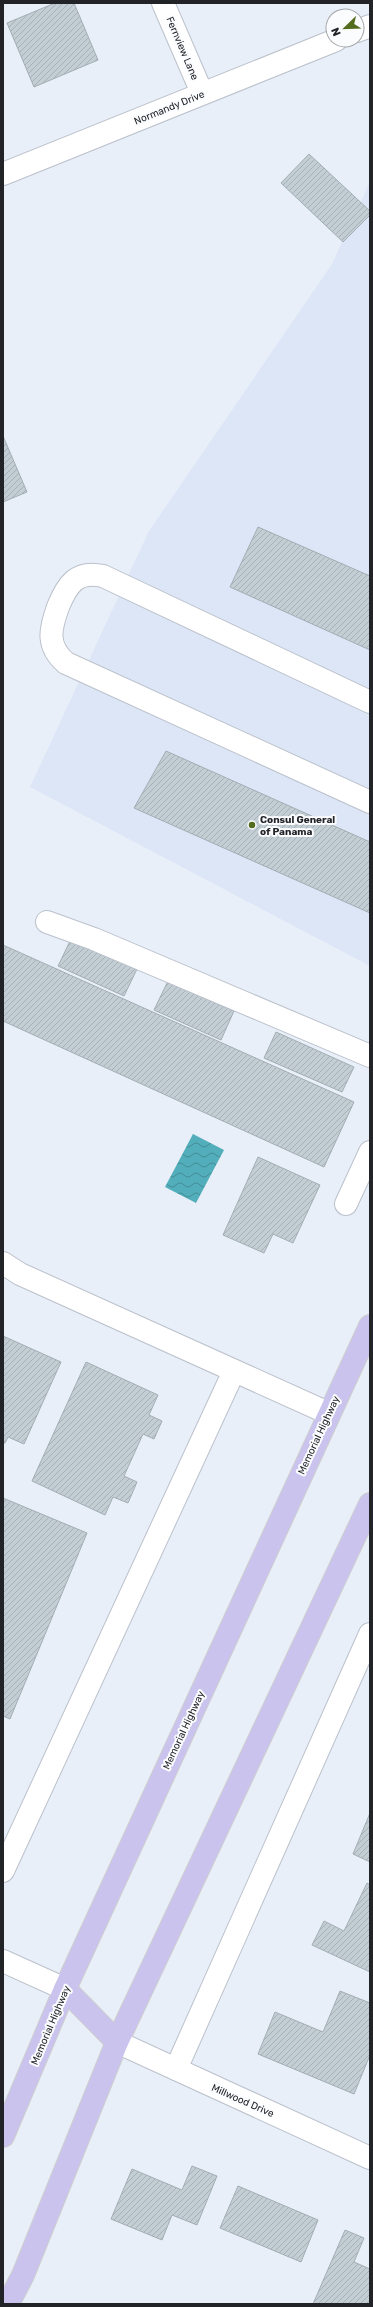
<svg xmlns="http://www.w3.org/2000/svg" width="373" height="2307" font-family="Rubik,sans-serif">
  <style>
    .built { fill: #dce6f7 }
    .water { fill: url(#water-waves) }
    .building { fill: url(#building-hatch); stroke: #a2adb4 }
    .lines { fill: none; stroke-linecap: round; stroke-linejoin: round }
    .minor-casing { stroke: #bbc1cb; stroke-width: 24 }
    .major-casing { stroke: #cecfcf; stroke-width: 24 }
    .minor { stroke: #fff; stroke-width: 22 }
    .major { stroke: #c9c3ee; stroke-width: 22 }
    .poi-dot { fill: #546c1d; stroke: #fbfcfe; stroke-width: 1.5 }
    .labels { text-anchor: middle; stroke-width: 4; stroke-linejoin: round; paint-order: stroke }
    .street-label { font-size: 10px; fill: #212327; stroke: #fbfcfe }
    .poi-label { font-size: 10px; font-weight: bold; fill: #212327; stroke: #fbfcfe; text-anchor: start }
  </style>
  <defs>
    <pattern id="water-waves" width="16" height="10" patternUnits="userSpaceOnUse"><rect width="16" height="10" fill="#52aebb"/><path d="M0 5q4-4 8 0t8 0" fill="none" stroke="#448d98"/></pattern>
    <pattern id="building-hatch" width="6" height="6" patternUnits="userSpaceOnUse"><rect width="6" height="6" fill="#c2cdd4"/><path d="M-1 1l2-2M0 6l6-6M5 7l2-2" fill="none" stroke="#a6b0b6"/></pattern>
  </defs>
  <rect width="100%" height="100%" fill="#e9eff9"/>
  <polygon class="built" points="370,182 370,966 30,787 149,531 332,264"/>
  <polygon class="water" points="193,1134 224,1150 196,1203 165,1187"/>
  <g class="building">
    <polygon points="55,3 74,3 98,60 34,87 7,23"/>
    <polygon points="309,154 370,211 370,215 343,242 281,183"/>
    <polygon points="3,436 27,492 3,502"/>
    <polygon points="258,527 370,576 370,650 230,587"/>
    <polygon points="166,751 370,842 370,913 134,808"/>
    <polygon points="71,939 137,969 124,996 58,966"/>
    <polygon points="3,945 354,1102 324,1167 3,1021"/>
    <polygon points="168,981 234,1011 221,1040 154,1010"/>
    <polygon points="276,1032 354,1067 342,1092 264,1058"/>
    <polygon points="258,1157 320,1185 293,1243 273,1234 264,1253 223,1235"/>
    <polygon points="3,1336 61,1362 24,1444 8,1437 5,1443 3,1443"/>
    <polygon points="86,1362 158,1395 149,1415 162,1421 154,1439 143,1434 124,1476 137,1482 128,1503 113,1497 105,1515 32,1481"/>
    <polygon points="3,1498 87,1533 10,1719 3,1716"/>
    <polygon points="370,1813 370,1862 353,1854"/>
    <polygon points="367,1883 370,1885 370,1972 312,1945 324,1921 344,1931"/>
    <polygon points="340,1991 370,2003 370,2055 354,2094 258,2054 275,2012 323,2032"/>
    <polygon points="192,2166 217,2176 197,2225 172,2215 162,2240 111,2219 132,2169 182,2190"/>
    <polygon points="238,2186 318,2220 301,2262 220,2228"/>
    <polygon points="345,2230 364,2238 354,2262 370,2269 370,2304 313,2304"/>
  </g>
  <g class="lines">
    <g class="minor-casing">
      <g id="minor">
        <polyline points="163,3 202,93"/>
        <polyline points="357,31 370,26"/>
        <polyline points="3,174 336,40"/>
        <path d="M370,702L103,576C76,570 67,585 58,607C50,629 46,646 66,663L370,802"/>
        <polyline points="47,922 94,939 370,1056"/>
        <polyline points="346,1204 370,1152"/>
        <polyline points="3,1263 20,1274 328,1413"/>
        <polyline points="3,1871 234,1371"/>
        <polyline points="3,1961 65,1989"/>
        <polyline points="117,2042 370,2158"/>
        <polyline points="176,2069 370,1634"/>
      </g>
    </g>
    <g class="major-casing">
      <g id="major">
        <polyline points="65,1989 117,2042"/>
        <polyline points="3,2136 65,1989 370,1326"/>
        <polyline points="8,2304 23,2275 117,2042 370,1504"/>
      </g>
    </g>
    <use href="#minor" class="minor"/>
    <use href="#major" class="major"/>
  </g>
  <circle class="poi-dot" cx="252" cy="825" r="4"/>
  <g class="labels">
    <g class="street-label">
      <text transform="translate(183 48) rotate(67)" y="4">Fernview Lane</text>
      <text transform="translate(169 107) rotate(-22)" y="4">Normandy Drive</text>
      <text transform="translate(318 1435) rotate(-65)" y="4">Memorial Highway</text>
      <text transform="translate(183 1730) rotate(-65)" y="4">Memorial Highway</text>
      <text transform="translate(50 2025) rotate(-67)" y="4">Memorial Highway</text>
      <text transform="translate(243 2100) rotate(24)" y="4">Millwood Drive</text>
    </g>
    <g class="poi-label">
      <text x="260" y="823">Consul General<tspan x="260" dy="12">of Panama</tspan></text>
    </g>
  </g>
  <rect width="373" height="2307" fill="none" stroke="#212327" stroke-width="8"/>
  <g transform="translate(345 28) rotate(247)"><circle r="19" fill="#fbfcfe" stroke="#a4a5a8"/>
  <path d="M0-3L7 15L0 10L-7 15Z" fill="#546c1d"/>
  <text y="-6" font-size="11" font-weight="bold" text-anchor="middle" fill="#212327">N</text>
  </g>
</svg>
